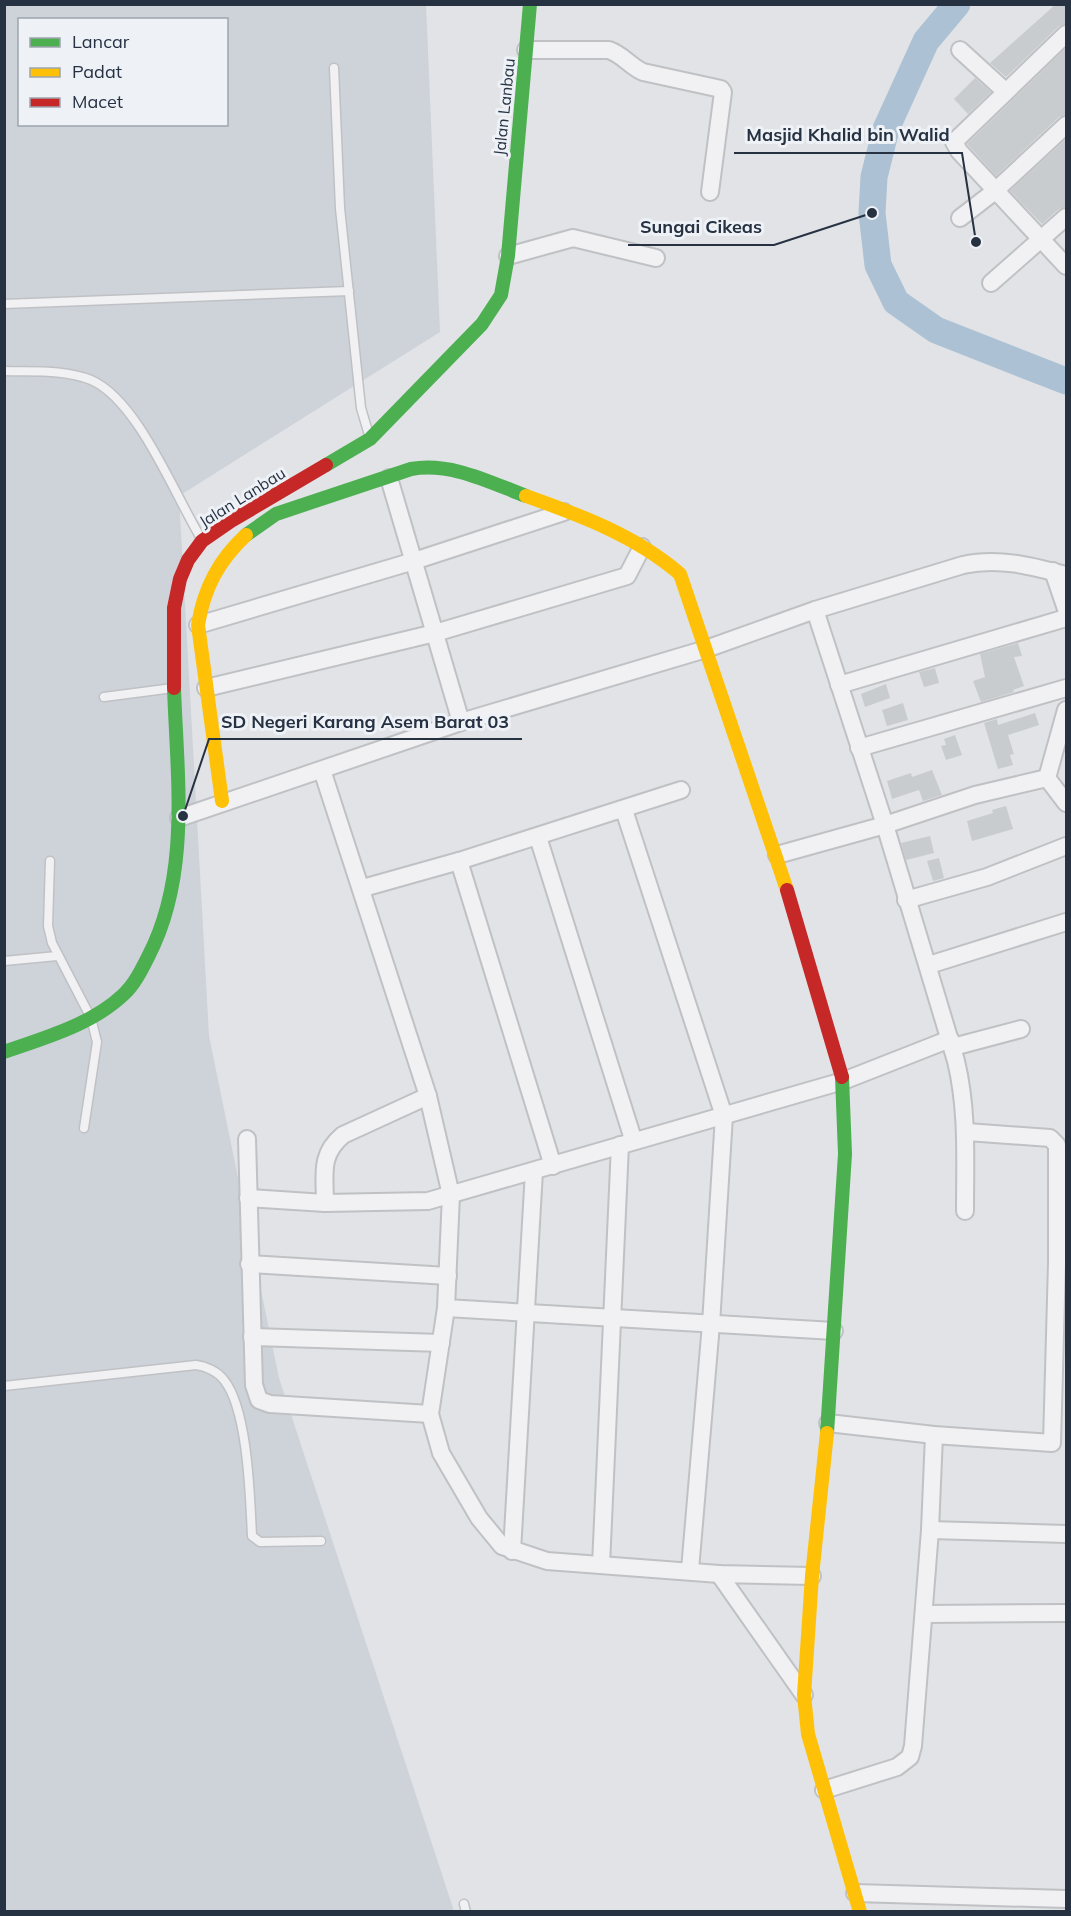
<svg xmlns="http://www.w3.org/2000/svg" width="1071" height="1916" font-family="Mulish,sans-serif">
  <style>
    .built { fill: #ced3da; fill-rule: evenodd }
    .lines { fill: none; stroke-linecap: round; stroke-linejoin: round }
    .river { stroke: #acc1d4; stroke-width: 27 }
    .building { fill: #c9cccf }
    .lane-casing { stroke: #bfc1c4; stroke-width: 11 }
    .street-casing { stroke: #bfc1c4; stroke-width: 20 }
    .lane { stroke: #f1f1f3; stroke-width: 8 }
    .street { stroke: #f1f1f3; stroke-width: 16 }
    .fast { stroke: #4caf50; stroke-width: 14 }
    .slow { stroke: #ffc107; stroke-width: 14 }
    .jam { stroke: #c62828; stroke-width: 14 }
    .labels { text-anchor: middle; stroke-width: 6; stroke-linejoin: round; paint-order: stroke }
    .street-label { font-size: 16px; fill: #263142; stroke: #eef2f7 }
    .leader { fill: none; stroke: #263142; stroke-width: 2 }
    .callout-dot { fill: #263142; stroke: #eef2f7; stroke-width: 2 }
    .callout-label { font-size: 18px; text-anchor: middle; font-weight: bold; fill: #263142; stroke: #eef2f7; stroke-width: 6; stroke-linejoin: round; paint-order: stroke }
  </style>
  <rect width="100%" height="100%" fill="#e1e3e6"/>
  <path class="built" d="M5,5H426L440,332L179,496L209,1036L279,1378L454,1911L5,1912ZM20,20H226V124H20Z"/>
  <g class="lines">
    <polyline class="river" points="957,4 926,41 886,129 874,177 872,213 878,265 896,302 936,330 1066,381"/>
  </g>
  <g class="building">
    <polygon points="1056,4 1066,4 1066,24 1059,26 1006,77 990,63"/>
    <polygon points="1066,48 1066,115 1059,117 996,176 967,144"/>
    <polygon points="975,78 991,92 968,114 954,99"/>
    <polygon points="1066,139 1066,207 1059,209 1042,224 1010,191"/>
    <polygon points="1018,643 1022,656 1014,657 1024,686 1013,690 1014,692 981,702 973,681 985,677 980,654"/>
    <polygon points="935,668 939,683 924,687 919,672"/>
    <polygon points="886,684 890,698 865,707 861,694"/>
    <polygon points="903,703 908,720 887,726 882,710"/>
    <polygon points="1035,713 1039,725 1008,735 1014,754 1010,755 1013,765 998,769 984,723 997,719 998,725"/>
    <polygon points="955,735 962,755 946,760 941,746 946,745 944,739"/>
    <polygon points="932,770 942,795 923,801 919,790 892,799 887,781 911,773 912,777"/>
    <polygon points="1006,806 1013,829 972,841 967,821 993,813 992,810"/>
    <polygon points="930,836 934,853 906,860 901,843"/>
    <polygon points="939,858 944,878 933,881 927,861"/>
  </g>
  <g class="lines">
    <g class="lane-casing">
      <g id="lane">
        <polyline points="334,68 340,208 361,408 369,435"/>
        <polyline points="4,304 349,291"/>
        <path d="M4,371C32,372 64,369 91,380C138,400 175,496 202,540"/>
        <polyline points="104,697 173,688"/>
        <polyline points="50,861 48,926 52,943 91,1018 97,1042 84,1128"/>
        <polyline points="4,961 57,956"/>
        <path d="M4,1386L196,1365C206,1366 218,1372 224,1380C248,1410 250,1497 252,1536L260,1542L321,1541"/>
        <polyline points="464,1904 466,1912"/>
      </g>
    </g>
    <g class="street-casing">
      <g id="street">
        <polyline points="1066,34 954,142 959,151 1066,266"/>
        <path d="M526,50H609C623,55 630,66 643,72L721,89L723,92L710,192"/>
        <polyline points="960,50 1005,91"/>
        <polyline points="960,218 995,191 1066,125"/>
        <polyline points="508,256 573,238 656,258"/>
        <polyline points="991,283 1066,217"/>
        <polyline points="389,478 461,722"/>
        <polyline points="1053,571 1066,609"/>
        <path d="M815,610L885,825L956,1061C968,1111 965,1160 965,1211"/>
        <polyline points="198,625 414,561 564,512"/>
        <polyline points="839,685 1066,618"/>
        <polyline points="206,688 435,633 627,576 642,547"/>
        <polyline points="859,748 1066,688"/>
        <polyline points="322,770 428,1096 451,1195 446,1308 430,1414 441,1453 479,1518 502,1546 547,1561 719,1574 812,1576"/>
        <polyline points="1047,778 1066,710"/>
        <polyline points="1047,778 1066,803"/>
        <polyline points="624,810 724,1116 711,1324 690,1570"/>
        <path d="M179,818L461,722L706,649L815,610L963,565C998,557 1032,566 1066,575"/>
        <polyline points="538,837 633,1139"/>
        <polyline points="777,855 885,825 975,795 1047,778"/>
        <polyline points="459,861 553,1166"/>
        <polyline points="363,888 459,861 681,790"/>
        <polyline points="906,900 987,877 1066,846"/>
        <polyline points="929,965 1066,922"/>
        <polyline points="953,1047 1021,1029"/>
        <polyline points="247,1139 254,1385 259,1400 270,1404 430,1414"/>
        <polyline points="248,1198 325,1203 428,1201 843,1081 950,1039"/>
        <path d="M325,1203C325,1175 319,1155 343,1135L428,1096"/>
        <polyline points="249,1264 448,1276"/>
        <polyline points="446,1308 834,1331"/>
        <polyline points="252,1337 441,1343"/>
        <polyline points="828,1423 934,1435 1052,1443 1057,1263 1057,1145 1050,1138 967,1132"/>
        <polyline points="930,1530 1066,1534"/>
        <polyline points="512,1551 534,1171"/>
        <polyline points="601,1565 620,1145"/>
        <polyline points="719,1574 804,1695"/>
        <polyline points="924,1614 1066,1613"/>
        <polyline points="824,1790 897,1767 910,1757 913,1746 930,1530 934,1435"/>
        <polyline points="855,1893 1066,1899"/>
      </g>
    </g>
    <use href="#lane" class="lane"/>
    <use href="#street" class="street"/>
    <g class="fast">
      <polyline points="326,465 370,439 482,324 501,295 508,256 530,4"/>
      <path d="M246,535L276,514L411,469C451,462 489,482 526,496"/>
      <path d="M4,1052C44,1038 91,1025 123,995C134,985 141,971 148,957C191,875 177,777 174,688"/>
      <polyline points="827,1433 845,1154 842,1077"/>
    </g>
    <g class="slow">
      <path d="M526,496C580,515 636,536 680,574L787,890"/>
      <path d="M222,801L198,625C204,588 219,560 246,535"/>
      <polyline points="827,1433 812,1576 804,1695 808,1734 860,1912"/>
    </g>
    <g class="jam">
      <polyline points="174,688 174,608 180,579 188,560 202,541 231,521 326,465"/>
      <polyline points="787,890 842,1077"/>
    </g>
  </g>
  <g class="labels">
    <g class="street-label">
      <text transform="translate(504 107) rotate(-84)" y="6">Jalan Lanbau</text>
      <text transform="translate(242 497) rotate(-32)" y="6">Jalan Lanbau</text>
    </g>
  </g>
  <path class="leader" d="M976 242L962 153H734M872 213L774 245H628M183 816L209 739H522"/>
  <g class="callout-dot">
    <circle cx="976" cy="242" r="6"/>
    <circle cx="872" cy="213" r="6"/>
    <circle cx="183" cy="816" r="6"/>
  </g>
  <g class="callout-label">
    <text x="848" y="141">Masjid Khalid bin Walid</text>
    <text x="701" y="233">Sungai Cikeas</text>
    <text x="365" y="728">SD Negeri Karang Asem Barat 03</text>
  </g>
  <rect width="1071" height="1916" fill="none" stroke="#263142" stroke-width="12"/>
  <rect x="18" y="18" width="210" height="108" fill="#eef2f7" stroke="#9ea5af" stroke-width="1.5"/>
  <rect x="30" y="38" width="30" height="9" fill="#4caf50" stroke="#9ea5af" stroke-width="1.5"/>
  <text x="72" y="48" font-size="18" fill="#263142">Lancar</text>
  <rect x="30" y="68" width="30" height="9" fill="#ffc107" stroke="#9ea5af" stroke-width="1.5"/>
  <text x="72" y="78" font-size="18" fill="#263142">Padat</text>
  <rect x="30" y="98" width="30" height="9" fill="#c62828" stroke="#9ea5af" stroke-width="1.5"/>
  <text x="72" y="108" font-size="18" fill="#263142">Macet</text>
</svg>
